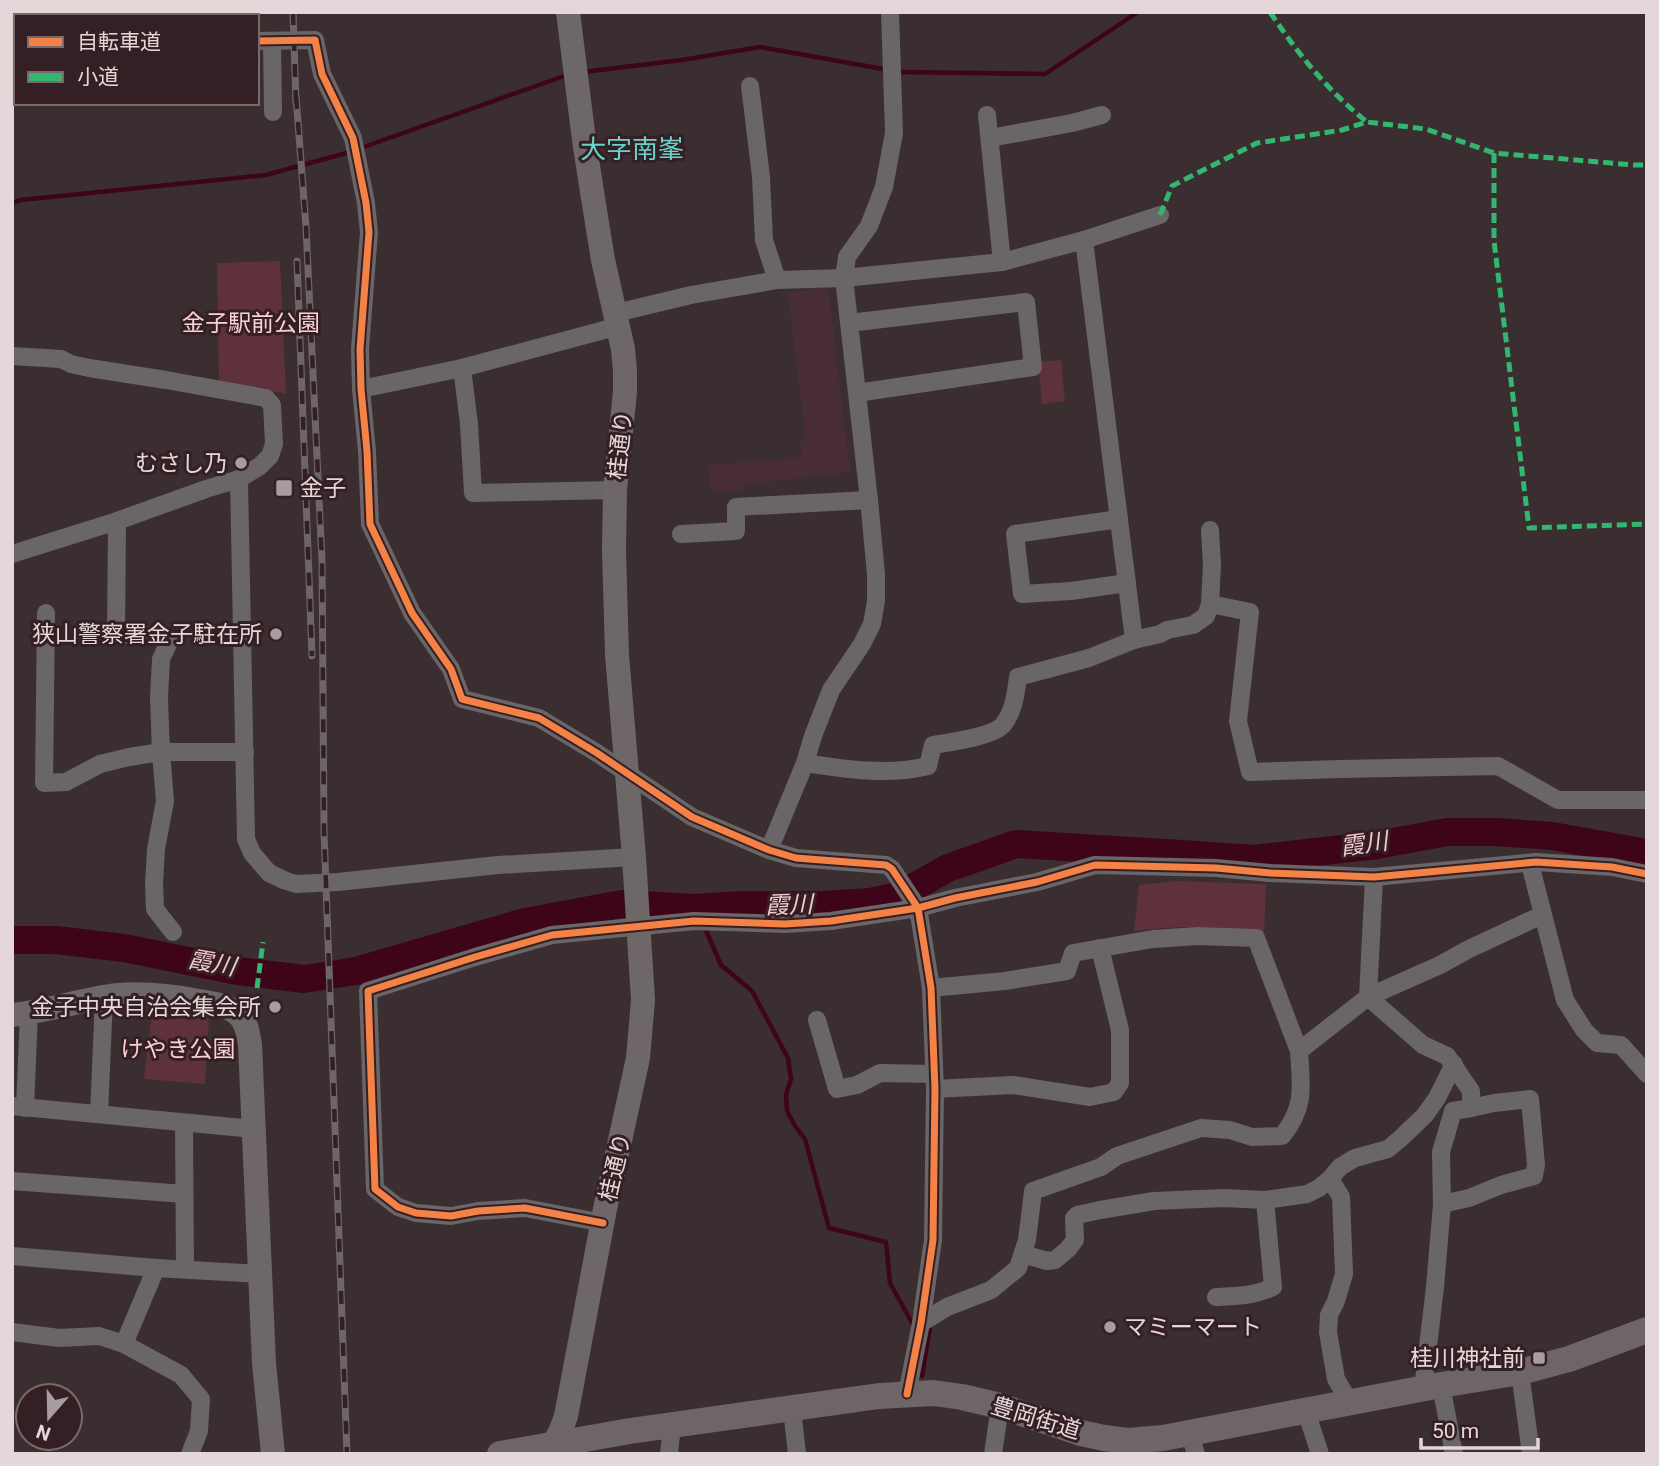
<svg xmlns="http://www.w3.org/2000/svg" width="1659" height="1466" font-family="Roboto,'Noto Sans JP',sans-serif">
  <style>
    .built { fill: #482e34 }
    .green { fill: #5e313b }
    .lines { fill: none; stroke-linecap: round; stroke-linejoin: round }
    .stream { stroke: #3e0419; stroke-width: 4.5 }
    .river { stroke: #3e0419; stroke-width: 28 }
    .street { stroke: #6a6567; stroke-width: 18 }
    .secondary { stroke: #6e6768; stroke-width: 24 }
    .primary { stroke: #6d6567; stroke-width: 26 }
    .rail-casing { stroke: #6d6568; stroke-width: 7 }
    .rail { stroke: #342024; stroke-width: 4.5; stroke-dasharray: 13; stroke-linecap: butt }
    .quiet { stroke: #33b770; stroke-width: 5; stroke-dasharray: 10 5; stroke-linecap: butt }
    .cycleway-casing { stroke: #342024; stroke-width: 11 }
    .cycleway { stroke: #f48246; stroke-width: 7 }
    .poi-dot { fill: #a99c9e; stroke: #342024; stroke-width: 2.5 }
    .labels { text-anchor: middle; stroke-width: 6; stroke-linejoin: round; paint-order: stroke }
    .park-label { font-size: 23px; fill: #facfd7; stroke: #342024 }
    .street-label { font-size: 23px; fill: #e5d7d9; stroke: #342024 }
    .poi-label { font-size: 23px; fill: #e5d7d9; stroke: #342024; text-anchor: end }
    .water-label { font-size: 24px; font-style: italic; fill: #f3c8d0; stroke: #342024 }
    .quarter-label { font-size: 26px; fill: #69d3c8; stroke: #342024 }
  </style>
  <rect width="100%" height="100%" fill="#3a2e31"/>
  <polygon class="built" points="828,287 850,472 742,485 741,490 711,493 708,465 802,457 800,439 805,437 788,292"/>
  <g class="green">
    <polygon points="280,261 286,394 219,382 217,263"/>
    <polygon points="1061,360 1065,401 1042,404 1038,362"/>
    <path d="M1175,881L1266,884L1264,933C1221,925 1177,926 1134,931L1139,885Z"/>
    <polygon points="153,1005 202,1009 209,1019 205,1084 144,1079"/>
  </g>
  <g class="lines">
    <g class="stream">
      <polyline points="583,72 682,60 760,47 883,69"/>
      <polyline points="901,72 1045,74 1138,12"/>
      <polyline points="358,149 567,75"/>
      <polyline points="12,203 21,200 266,175 350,152"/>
      <polyline points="704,926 721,965 752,991 788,1058 791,1079 786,1095 787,1111 795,1126 805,1139 829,1228 886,1242 890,1283 912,1323 917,1324"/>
      <polyline points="922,1376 930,1327 926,1326"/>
    </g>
    <polyline class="river" points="12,940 56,940 124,948 238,971 304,979 356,971 525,922 622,904 695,908 743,905 824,905 870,902 898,896 948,868 1016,844 1182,854 1254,859 1377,845 1447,832 1496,832 1552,836 1647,853"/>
    <g class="street">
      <polyline points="239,12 240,16"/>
      <polyline points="257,41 315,40 322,74 353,138 366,203 369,232 360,349 361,389 367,451 370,524 412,613 451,669 462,699 539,718 597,753 692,817 769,850 796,858 886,865 892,869 918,908 931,988 935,1089 933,1240 921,1323 907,1394"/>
      <polyline points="272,41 273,112"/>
      <polyline points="750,86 761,177 764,240 777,280"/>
      <polyline points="987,115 1002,262"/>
      <polyline points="990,138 1072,123 1102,115"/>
      <polyline points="1084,240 1134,640"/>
      <polyline points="616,313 691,295 777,280 844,278 1002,262 1084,240 1160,215"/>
      <polyline points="849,323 1026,302 1033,367 857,393"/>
      <polyline points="12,356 61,359 71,364 89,368 166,380 266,398 272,405 274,444 270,456 260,466 239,479 206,489 117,521 12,554"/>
      <polyline points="462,368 469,424 473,493 615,490"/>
      <polyline points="361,389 462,368 619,326"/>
      <polyline points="239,479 246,839 252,853 269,873 286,881 296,884 338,882 498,865 634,857"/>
      <polyline points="1119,519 1015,534 1022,594 1071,591 1127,583"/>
      <polyline points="117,521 116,634 164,636 169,642 161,659 159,697 161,752 165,801 156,849 154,884 155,909 173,932"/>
      <polyline points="1210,530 1212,565 1210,604"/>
      <polyline points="681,534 736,531 736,507 869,500"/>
      <polyline points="46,613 44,783 66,782 100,764 129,757 161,752 245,752"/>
      <path d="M805,763C844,769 889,776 928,766L933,745C950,742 992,737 1003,725C1014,711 1016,693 1018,677L1089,658L1134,640L1160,634L1167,630L1193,625L1206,616L1210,604L1250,612L1238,721L1250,772L1340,769L1498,766L1558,800H1647"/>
      <polyline points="769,850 805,763 813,736 831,690 862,644 872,624 876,601 876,574 869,500 844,278 847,257 869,226 884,187 894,133 890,12"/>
      <polyline points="1530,864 1565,1000 1584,1030 1597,1043 1621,1045 1647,1074"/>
      <polyline points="1374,877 1368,997 1440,965 1469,949 1542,915"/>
      <polyline points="931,988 1005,981 1067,971 1073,953 1153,939 1198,936 1256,938 1299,1051"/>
      <polyline points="817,1020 837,1089 857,1085 880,1073 934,1074"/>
      <polyline points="935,1089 1013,1085 1090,1097 1114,1092 1120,1083 1120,1030 1100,948"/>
      <polyline points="12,1106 254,1129"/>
      <polyline points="25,1108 29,1013"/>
      <polyline points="99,1114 104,998"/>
      <polyline points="184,1123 185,1269"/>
      <polyline points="1330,1179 1341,1197 1344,1274 1336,1301 1329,1315 1328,1332 1336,1379 1350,1403"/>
      <polyline points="12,1181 184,1194"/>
      <polyline points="1442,1204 1469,1198 1501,1185 1534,1176 1536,1165 1530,1099 1494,1103 1471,1108"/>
      <polyline points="603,1223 525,1208 478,1211 451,1216 416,1213 398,1207 375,1189 368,991 475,957 552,935 694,921 785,924 831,921 918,908 955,898 1037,882 1095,865 1216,868 1270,873 1374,877 1536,862 1612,867 1647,874"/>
      <polyline points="1023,1254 1047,1261 1055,1260 1068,1249 1075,1240 1074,1218 1077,1215 1100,1210 1154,1201 1223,1198 1265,1200 1307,1194 1319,1188 1330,1179 1340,1167 1355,1158 1388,1149 1401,1138 1425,1115 1437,1098 1454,1064"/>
      <polyline points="12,1256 156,1268"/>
      <path d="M1216,1297C1235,1296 1255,1296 1273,1287L1265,1200"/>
      <path d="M921,1323L947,1307L991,1290L1018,1268L1027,1240L1033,1191L1101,1167L1117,1156L1201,1128L1230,1130L1252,1137L1282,1136C1306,1107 1301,1086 1299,1051L1368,997L1423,1045L1447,1056L1471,1091V1108L1453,1111L1441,1152L1442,1204L1435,1287L1423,1389"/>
      <polyline points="12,1332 59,1338 99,1336 124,1344 156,1268 260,1274"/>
      <polyline points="124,1344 181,1375 201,1399 199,1431 190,1454"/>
      <polyline points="1520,1372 1531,1454"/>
      <polyline points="1441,1385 1454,1454"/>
      <polyline points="792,1409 797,1454"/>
      <polyline points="1306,1411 1320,1454"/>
      <polyline points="1190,1434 1196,1454"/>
      <polyline points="669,1454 672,1425"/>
      <polyline points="993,1454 1000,1406"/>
    </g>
    <g class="secondary">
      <path d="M12,1015C48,1011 83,999 118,995C144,993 173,996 199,1001C212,1003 228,1005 239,1015C247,1023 248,1034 250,1044L264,1363L273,1454"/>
      <polyline points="548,1454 561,1430 566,1416 605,1209 638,1058 643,1000 634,857 617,655 614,550 615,490 625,392 625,370 623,349 603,260 593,198 584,140 568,12"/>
    </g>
    <polyline class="primary" points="500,1454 630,1431 879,1396 934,1393 962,1397 1000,1406 1081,1433 1104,1438 1128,1441 1163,1438 1441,1385 1520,1372 1569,1359 1647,1330"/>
    <g class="rail-casing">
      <g id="rail">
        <polyline points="293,12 296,103"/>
        <polyline points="296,96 306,227 322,561 324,831 347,1454"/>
        <polyline points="297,261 312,656"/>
      </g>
    </g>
    <use href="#rail" class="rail"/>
    <g class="quiet">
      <path d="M1270,12C1298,54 1328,91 1367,122"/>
      <polyline points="1494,153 1494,241 1529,528 1647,524"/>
      <polyline points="1160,215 1172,186 1257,143 1342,130 1367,122 1426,129 1494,153 1634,165 1647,165"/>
      <polyline points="257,988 263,942"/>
    </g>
    <g class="cycleway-casing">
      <g id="cycleway">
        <polyline points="257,41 315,40 322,74 353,138 366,203 369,232 360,349 361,389 367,451 370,524 412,613 451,669 462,699 539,718 597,753 692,817 769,850 796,858 886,865 892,869 918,908 931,988 935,1089 933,1240 921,1323 907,1394"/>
        <polyline points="603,1223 525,1208 478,1211 451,1216 416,1213 398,1207 375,1189 368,991 475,957 552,935 694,921 785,924 831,921 918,908 955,898 1037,882 1095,865 1216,868 1270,873 1374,877 1536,862 1612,867 1647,874"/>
      </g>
    </g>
    <use href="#cycleway" class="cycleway"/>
  </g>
  <g class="poi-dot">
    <circle cx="241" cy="463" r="7"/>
    <rect x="275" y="479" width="18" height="18" rx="3.5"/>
    <circle cx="276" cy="634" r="7"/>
    <circle cx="275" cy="1007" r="7"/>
    <circle cx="1110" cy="1327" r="7"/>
    <rect x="1532" y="1351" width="14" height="14" rx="3.5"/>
  </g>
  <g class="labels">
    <g class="park-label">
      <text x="251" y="331">金子駅前公園</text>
      <text x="178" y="1057">けやき公園</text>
    </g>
    <g class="street-label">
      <text transform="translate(620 445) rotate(-84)" y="8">桂通り</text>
      <text transform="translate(615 1167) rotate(-77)" y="8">桂通り</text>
      <text transform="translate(1036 1418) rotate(17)" y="8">豊岡街道</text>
    </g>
    <g class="poi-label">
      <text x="227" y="471">むさし乃</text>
      <text x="300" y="496" text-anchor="start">金子</text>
      <text x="262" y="642">狭山警察署金子駐在所</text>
      <text x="261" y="1015">金子中央自治会集会所</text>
      <text x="1124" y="1335" text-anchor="start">マミーマート</text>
      <text x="1525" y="1366">桂川神社前</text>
    </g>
    <g class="water-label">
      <text transform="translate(1364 844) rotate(-8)" y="8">霞川</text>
      <text transform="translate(789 905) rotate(-2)" y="8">霞川</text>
      <text transform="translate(212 963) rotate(10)" y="8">霞川</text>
    </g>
    <g class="quarter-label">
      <text x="632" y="158">大字南峯</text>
    </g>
  </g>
  <rect width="1659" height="1466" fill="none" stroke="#e5d7d9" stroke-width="28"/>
  <rect x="14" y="14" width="245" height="91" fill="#342024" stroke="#7b696c" stroke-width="2"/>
  <rect x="28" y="37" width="35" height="10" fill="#f48246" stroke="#7b696c" stroke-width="2"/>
  <text x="77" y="49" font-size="21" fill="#e5d7d9">自転車道</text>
  <rect x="28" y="72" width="35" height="10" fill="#33b770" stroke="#7b696c" stroke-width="2"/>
  <text x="77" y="84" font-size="21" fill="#e5d7d9">小道</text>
  <g transform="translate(49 1417) rotate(200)"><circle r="33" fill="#342024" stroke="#7b696c" stroke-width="2"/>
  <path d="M0-5L12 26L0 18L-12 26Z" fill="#a99c9e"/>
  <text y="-10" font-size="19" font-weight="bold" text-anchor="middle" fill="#e5d7d9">N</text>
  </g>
  <path d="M1421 1438v10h117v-10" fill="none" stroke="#e5d7d9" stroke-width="3.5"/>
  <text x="1432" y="1438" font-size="21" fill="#e5d7d9" stroke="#342024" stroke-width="5" paint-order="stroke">50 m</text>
</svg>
